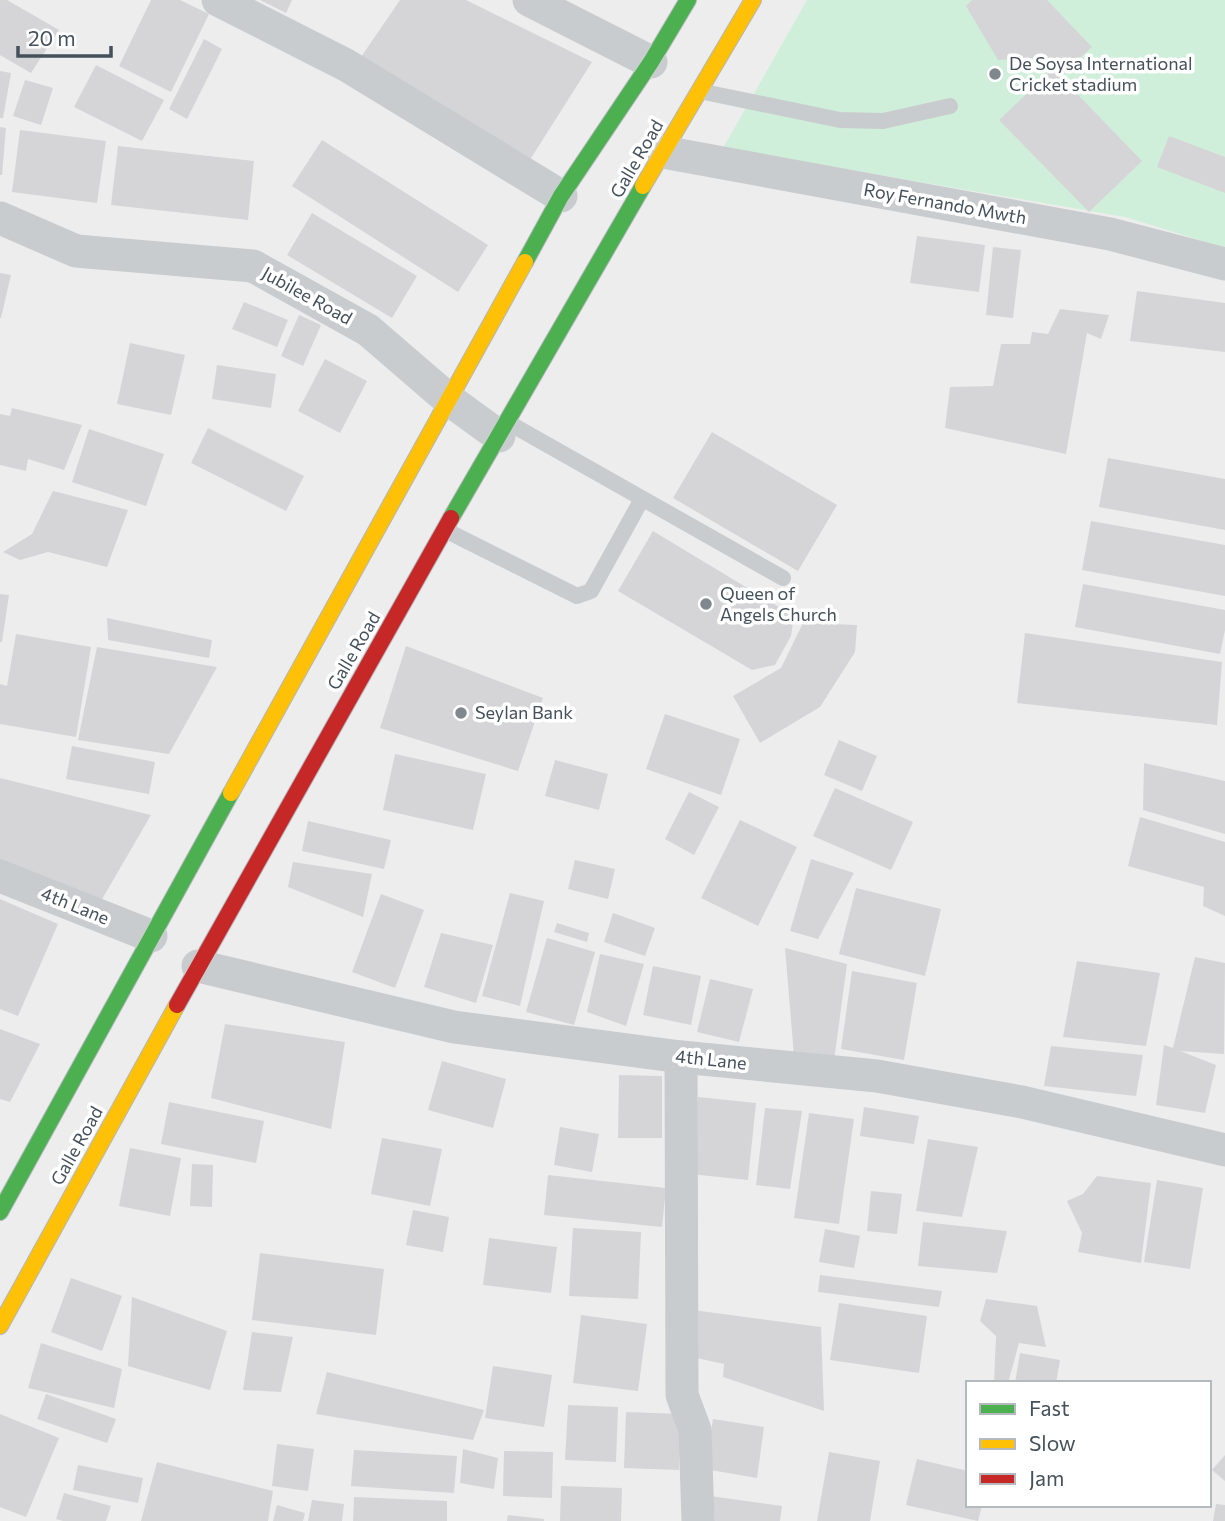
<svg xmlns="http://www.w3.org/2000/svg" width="1225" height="1521" font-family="Commissioner,sans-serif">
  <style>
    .green { fill: #d0efda }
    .building { fill: #d5d5d7 }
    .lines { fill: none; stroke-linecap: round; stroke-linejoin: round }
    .fast-casing { stroke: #b2b7bd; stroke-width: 18 }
    .slow-casing { stroke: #b2b7bd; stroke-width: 18 }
    .jam-casing { stroke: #b2b7bd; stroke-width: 18 }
    .lane { stroke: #c9ccce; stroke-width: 16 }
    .street { stroke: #c9ccce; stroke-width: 33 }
    .fast { stroke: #4caf50; stroke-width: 16 }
    .slow { stroke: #ffc107; stroke-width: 16 }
    .jam { stroke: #c62828; stroke-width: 16 }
    .poi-dot { fill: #80878d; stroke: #fff; stroke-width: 2.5 }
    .labels { text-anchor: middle; stroke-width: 7; stroke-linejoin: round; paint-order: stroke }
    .poi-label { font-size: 18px; fill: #44505a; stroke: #fff; text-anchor: start }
    .street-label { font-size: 18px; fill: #44505a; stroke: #fff }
  </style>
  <rect width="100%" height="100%" fill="#eeeded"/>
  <polygon class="green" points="807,0 1225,0 1225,248 1125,217 723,148"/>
  <g class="building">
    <polygon points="0,0 7,0 59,30 31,73 0,55"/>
    <polygon points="151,0 180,0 209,14 171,92 119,66"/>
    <polygon points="260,0 292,0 286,13"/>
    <polygon points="400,0 466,0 592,62 526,166 361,57"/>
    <polygon points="972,0 1047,0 1092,47 1064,72 1047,57 998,60 966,6"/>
    <polygon points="204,39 222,49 187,119 169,109"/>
    <polygon points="96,65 164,100 142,141 74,107"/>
    <polygon points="1053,69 1142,161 1089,212 999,120"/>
    <polygon points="0,71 11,73 3,118 0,118"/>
    <polygon points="25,80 53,88 41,125 13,116"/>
    <polygon points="0,127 6,128 2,175 0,175"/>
    <polygon points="20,130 106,141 97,203 12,192"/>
    <polygon points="1169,136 1225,157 1225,193 1157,167"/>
    <polygon points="322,140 488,245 458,292 292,186"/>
    <polygon points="118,146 254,161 248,220 111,205"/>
    <polygon points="312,213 417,276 392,318 287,255"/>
    <polygon points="917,236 985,245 979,292 910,283"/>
    <polygon points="993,247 1021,250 1013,318 986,315"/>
    <polygon points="0,273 11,275 1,318 0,318"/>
    <polygon points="1137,291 1225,303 1225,352 1130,341"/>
    <polygon points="244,302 288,320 277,347 232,329"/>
    <polygon points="1060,309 1109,315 1101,339 1087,333 1066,454 945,428 950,387 993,386 1001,344 1030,344 1032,332 1048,334"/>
    <polygon points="299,315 321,325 303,366 281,356"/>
    <polygon points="130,343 185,355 171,415 117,404"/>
    <polygon points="325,359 367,381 340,433 298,411"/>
    <polygon points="217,365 276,374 271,408 212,399"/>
    <polygon points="12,408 82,425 64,470 28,459 26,471 0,465 0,414 10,416"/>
    <polygon points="208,428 304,476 286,511 191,463"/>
    <polygon points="89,429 164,454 146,506 72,482"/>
    <polygon points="712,432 837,505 798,571 673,498"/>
    <polygon points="1108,458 1225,479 1225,530 1099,507"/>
    <polygon points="53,491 128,510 107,567 48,552 20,560 3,552 32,534"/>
    <polygon points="1091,521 1225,545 1225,596 1082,570"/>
    <polygon points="653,531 794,616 791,636 775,665 752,670 618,591"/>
    <polygon points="1083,584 1225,610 1225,630 1220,654 1075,627"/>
    <polygon points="0,594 9,595 2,642 0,642"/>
    <polygon points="107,618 212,640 209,658 108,640"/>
    <polygon points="803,623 857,625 855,652 820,707 760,743 733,696 781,668"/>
    <polygon points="1025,633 1222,662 1217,725 1017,703"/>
    <polygon points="16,634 91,647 76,737 0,724 0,684 7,686"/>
    <polygon points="406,646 543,698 518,771 380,728"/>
    <polygon points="97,647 217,667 169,754 78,740"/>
    <polygon points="665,714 740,739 721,795 646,769"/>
    <polygon points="839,740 877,756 862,791 824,775"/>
    <polygon points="72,746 155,762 149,794 66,779"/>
    <polygon points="395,754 486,774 473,830 383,810"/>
    <polygon points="555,760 608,774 599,810 545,796"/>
    <polygon points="1144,763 1225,781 1225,834 1143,810"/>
    <polygon points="0,778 151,815 101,901 0,864"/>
    <polygon points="835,788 913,822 891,870 813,836"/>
    <polygon points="689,792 719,807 694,855 665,839"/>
    <polygon points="1140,817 1225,842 1225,916 1203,906 1204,887 1128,866"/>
    <polygon points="740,820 797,847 758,926 701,898"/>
    <polygon points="308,821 391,840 384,869 302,851"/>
    <polygon points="811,859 854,873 818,939 790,931"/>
    <polygon points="575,860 615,869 608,899 568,889"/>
    <polygon points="293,862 372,874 363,917 288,887"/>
    <polygon points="856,888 941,909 925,976 839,954"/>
    <polygon points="510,893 544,901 520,1006 482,996"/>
    <polygon points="381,894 424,910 395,988 352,972"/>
    <polygon points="0,899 58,924 18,1016 0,1009"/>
    <polygon points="613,913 655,928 645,956 604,942"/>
    <polygon points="557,923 589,933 587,942 554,932"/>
    <polygon points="441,933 493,945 476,1003 424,987"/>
    <polygon points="547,938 595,952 574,1025 526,1012"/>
    <polygon points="785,948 847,964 834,1061 794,1056"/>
    <polygon points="600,954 644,964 626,1026 587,1012"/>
    <polygon points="1195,957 1225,963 1224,1054 1180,1051 1216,1065 1205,1113 1156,1105 1164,1045 1173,1048"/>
    <polygon points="1077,961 1160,973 1146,1046 1063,1037"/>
    <polygon points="653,966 701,976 691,1025 643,1015"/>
    <polygon points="852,971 917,983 904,1060 841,1049"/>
    <polygon points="710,979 753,989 739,1042 697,1032"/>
    <polygon points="225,1024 345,1042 331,1129 211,1098"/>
    <polygon points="0,1029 40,1044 10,1102 0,1099"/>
    <polygon points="1051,1046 1143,1055 1136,1096 1044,1086"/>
    <polygon points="442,1061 506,1079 493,1128 428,1110"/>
    <polygon points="619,1075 662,1076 662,1138 618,1138"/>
    <polygon points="698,1097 756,1103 748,1180 690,1174"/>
    <polygon points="169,1102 264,1121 256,1163 161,1144"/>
    <polygon points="864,1107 919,1116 914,1144 860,1136"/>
    <polygon points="765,1108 802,1111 790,1189 756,1185"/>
    <polygon points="809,1113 854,1119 839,1224 794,1218"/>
    <polygon points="560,1127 599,1134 592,1172 554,1165"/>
    <polygon points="382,1138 442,1149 430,1206 371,1194"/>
    <polygon points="928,1139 978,1147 962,1217 916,1211"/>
    <polygon points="130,1148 181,1158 170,1216 119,1206"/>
    <polygon points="192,1164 213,1165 212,1207 190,1206"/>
    <polygon points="548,1175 666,1188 662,1227 544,1215"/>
    <polygon points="1097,1176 1151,1183 1141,1263 1078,1252 1082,1233 1067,1201 1083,1194"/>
    <polygon points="1157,1180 1203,1188 1190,1269 1144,1262"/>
    <polygon points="871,1191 902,1194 897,1234 867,1231"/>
    <polygon points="413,1210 449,1217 443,1252 406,1245"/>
    <polygon points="923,1222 1007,1231 997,1273 918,1266"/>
    <polygon points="573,1228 641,1232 638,1299 569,1296"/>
    <polygon points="825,1229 860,1236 854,1268 819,1262"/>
    <polygon points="489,1238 557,1247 551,1293 483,1285"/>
    <polygon points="260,1253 384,1269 376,1335 252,1320"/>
    <polygon points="820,1275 942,1291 939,1307 818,1292"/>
    <polygon points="71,1278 122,1296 102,1351 51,1332"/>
    <polygon points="132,1297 227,1331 210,1390 128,1366"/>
    <polygon points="986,1299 1037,1306 1046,1347 1019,1343 1008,1383 994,1383 996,1336 980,1321"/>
    <polygon points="839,1303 927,1316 919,1373 830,1360"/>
    <polygon points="693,1310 821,1327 824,1411 723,1377 724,1364 688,1356"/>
    <polygon points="581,1315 647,1324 638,1391 573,1383"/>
    <polygon points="252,1332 293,1337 281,1392 243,1390"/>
    <polygon points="41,1343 122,1369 114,1408 28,1388"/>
    <polygon points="1020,1353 1060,1360 1056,1383 1015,1383"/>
    <polygon points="493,1366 552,1375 544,1427 485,1418"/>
    <polygon points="327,1372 484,1410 473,1440 316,1414"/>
    <polygon points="46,1394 116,1419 107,1443 37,1419"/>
    <polygon points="568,1405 618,1407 616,1462 565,1460"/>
    <polygon points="626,1412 681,1414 679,1470 624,1468"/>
    <polygon points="0,1414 59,1438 26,1517 0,1507"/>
    <polygon points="713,1419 764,1427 757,1478 705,1469"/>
    <polygon points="277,1444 314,1449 308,1491 272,1486"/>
    <polygon points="463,1449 498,1458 494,1489 460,1483"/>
    <polygon points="354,1450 457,1456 454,1493 351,1486"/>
    <polygon points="504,1451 553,1452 552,1498 503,1496"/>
    <polygon points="829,1452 880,1461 870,1521 817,1521"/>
    <polygon points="1225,1455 1225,1481 1212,1470"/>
    <polygon points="917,1459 968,1471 968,1505 982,1505 978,1521 906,1505"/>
    <polygon points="157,1462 273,1491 268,1521 141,1521"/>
    <polygon points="78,1465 143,1478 138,1503 73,1490"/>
    <polygon points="561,1486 622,1488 621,1521 560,1521"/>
    <polygon points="64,1493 111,1506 106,1521 63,1521 56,1519"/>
    <polygon points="710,1496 782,1506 780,1521 706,1521"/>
    <polygon points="354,1497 447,1501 447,1521 353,1521"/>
    <polygon points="312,1500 344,1504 342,1521 308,1521"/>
    <polygon points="1216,1504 1225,1505 1225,1521 1213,1521"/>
    <polygon points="277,1505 305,1513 303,1521 273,1521"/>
    <polygon points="508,1515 544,1519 544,1521 507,1521"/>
  </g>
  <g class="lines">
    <g class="fast-casing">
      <g id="fast">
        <polyline points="525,262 561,196 651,62 688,0"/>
        <polyline points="451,518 643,186"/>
        <polyline points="0,1212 231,793"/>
      </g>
    </g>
    <g class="slow-casing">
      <g id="slow">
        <polyline points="643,186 753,0"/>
        <polyline points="231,793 525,262"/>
        <polyline points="0,1326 177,1005"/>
      </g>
    </g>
    <g class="jam-casing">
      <polyline id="jam" points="177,1005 451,518"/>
    </g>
    <g class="lane">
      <polyline points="699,91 840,120 883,121 950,106"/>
      <polyline points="507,422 783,578"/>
      <polyline points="445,530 577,596 591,591 642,499"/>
    </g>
    <g class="street">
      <polyline points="218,0 346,65 561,196"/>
      <polyline points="529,0 651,62"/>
      <polyline points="663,152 1110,234 1225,264"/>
      <polyline points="0,218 76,251 253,266 368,330 448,399 499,436"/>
      <polyline points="0,876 151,936"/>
      <polyline points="198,966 454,1027 681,1057 877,1076 1022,1102 1225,1150"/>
      <polyline points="681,1057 682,1395 695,1430 698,1521"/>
    </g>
    <use href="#fast" class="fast"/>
    <use href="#slow" class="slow"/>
    <use href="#jam" class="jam"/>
  </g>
  <g class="poi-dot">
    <circle cx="995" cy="74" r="7"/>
    <circle cx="706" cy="604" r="7"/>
    <circle cx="461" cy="713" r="7"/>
  </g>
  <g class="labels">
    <g class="poi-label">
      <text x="1009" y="70">De Soysa International<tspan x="1009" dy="21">Cricket stadium</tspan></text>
      <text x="720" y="600">Queen of<tspan x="720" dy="21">Angels Church</tspan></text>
      <text x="475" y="719">Seylan Bank</text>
    </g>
    <g class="street-label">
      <text transform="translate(637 159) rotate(-60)" y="6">Galle Road</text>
      <text transform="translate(945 204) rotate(10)" y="6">Roy Fernando Mwth</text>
      <text transform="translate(307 296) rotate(29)" y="6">Jubilee Road</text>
      <text transform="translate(354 651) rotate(-60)" y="6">Galle Road</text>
      <text transform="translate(75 906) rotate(22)" y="6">4th Lane</text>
      <text transform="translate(711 1060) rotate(6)" y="6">4th Lane</text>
      <text transform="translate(77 1146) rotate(-61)" y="6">Galle Road</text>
    </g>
  </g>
  <rect x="966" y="1381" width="245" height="126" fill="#ffffff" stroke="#b4b9bd" stroke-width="2"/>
  <rect x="980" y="1404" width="35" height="10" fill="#4caf50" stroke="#b4b9bd" stroke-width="2"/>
  <text x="1029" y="1416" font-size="21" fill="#44505a">Fast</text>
  <rect x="980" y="1439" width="35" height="10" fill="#ffc107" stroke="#b4b9bd" stroke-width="2"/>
  <text x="1029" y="1451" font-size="21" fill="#44505a">Slow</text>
  <rect x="980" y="1474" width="35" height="10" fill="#c62828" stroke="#b4b9bd" stroke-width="2"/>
  <text x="1029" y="1486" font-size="21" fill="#44505a">Jam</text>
  <path d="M18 46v10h93v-10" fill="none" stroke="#44505a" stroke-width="3.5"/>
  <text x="28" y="46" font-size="21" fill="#44505a" stroke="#ffffff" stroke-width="5" paint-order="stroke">20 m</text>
</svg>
